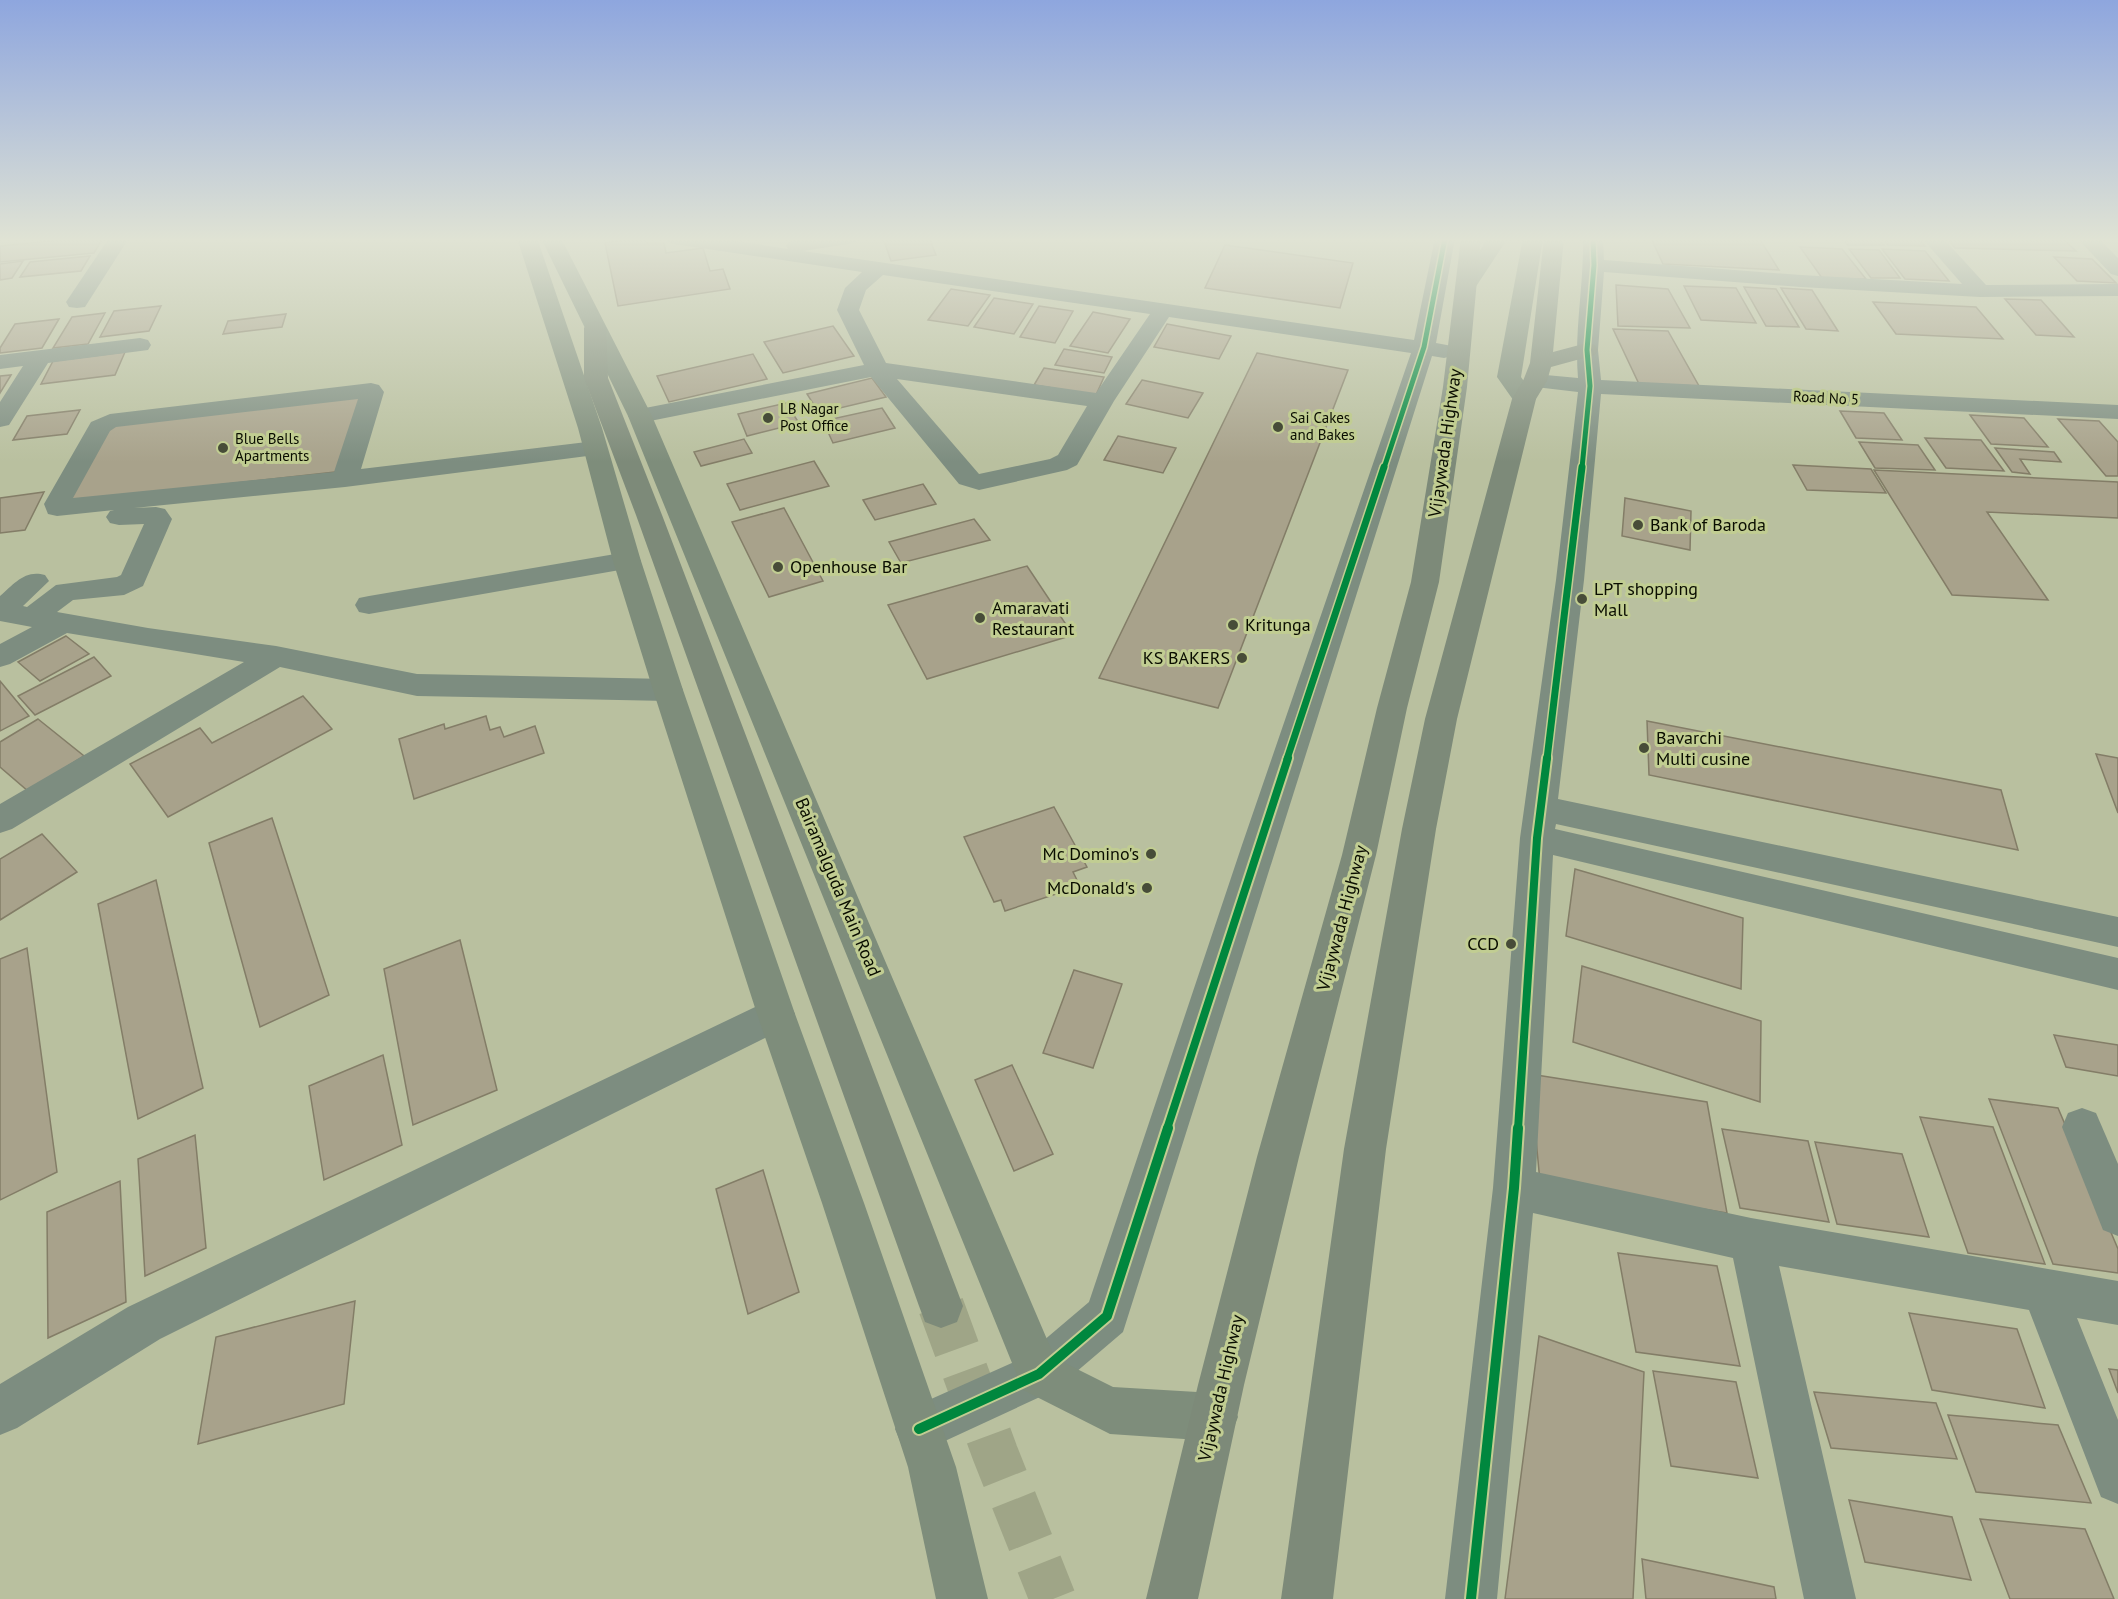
<svg xmlns="http://www.w3.org/2000/svg" width="2118" height="1599" font-family="'PT Sans',sans-serif">
  <style>
    .building { fill: #a8a28b; stroke: #837d67; stroke-width: 1.5 }
    .lines { fill: none; stroke-linecap: round; stroke-linejoin: round }
    .highway-tunnel { stroke: #9fa587; stroke-width: 46; stroke-dasharray: 46 23; stroke-linecap: butt }
    .minor { fill: #7d8d80; fill-rule: evenodd }
    .major { fill: #7e8d7b; fill-rule: evenodd }
    .highway { fill: #7d8a79; fill-rule: evenodd }
    .cycleway-far3-casing { stroke: #c1cd92; stroke-width: 8 }
    .cycleway-far2-casing { stroke: #c1cd92; stroke-width: 10 }
    .cycleway-far1-casing { stroke: #c1cd92; stroke-width: 12 }
    .cycleway-casing { stroke: #c1cd92; stroke-width: 14 }
    .cycleway-far3 { stroke: #00873e; stroke-width: 5 }
    .cycleway-far2 { stroke: #00873e; stroke-width: 7 }
    .cycleway-far1 { stroke: #00873e; stroke-width: 8 }
    .cycleway { stroke: #00873e; stroke-width: 10 }
    .poi-dot { fill: #474c38; stroke: #c1cd92; stroke-width: 2 }
    .labels { text-anchor: middle; stroke-width: 6; stroke-linejoin: round; paint-order: stroke }
    .far-street-label { font-size: 15px; fill: #0a0d00; stroke: #c1cd92 }
    .far-poi-label { font-size: 15px; fill: #0a0d00; stroke: #c1cd92; text-anchor: start }
    .street-label { font-size: 18px; fill: #0a0d00; stroke: #c1cd92 }
    .poi-label { font-size: 18px; fill: #0a0d00; stroke: #c1cd92; text-anchor: start }
  </style>
  <rect width="100%" height="100%" fill="#b9c09f"/>
  <g class="building">
    <polygon points="80,238 103,238 94,253 0,262 0,246"/>
    <polygon points="639,238 640,240 646,239 647,243 664,243 666,253 703,248 710,271 723,269 730,289 618,306 605,243"/>
    <polygon points="883,238 929,238 936,255 891,261"/>
    <polygon points="1651,238 1759,238 1779,270 1663,264"/>
    <polygon points="1842,238 1877,238 1884,245 1848,245"/>
    <polygon points="1883,238 1918,238 1925,246 1888,245"/>
    <polygon points="1947,238 2062,238 2076,251 1955,248"/>
    <polygon points="1225,245 1353,263 1340,308 1205,288"/>
    <polygon points="1800,247 1842,249 1866,279 1822,278"/>
    <polygon points="1849,249 1879,250 1900,278 1871,278"/>
    <polygon points="1882,249 1925,251 1949,281 1905,279"/>
    <polygon points="90,256 81,271 20,277 30,262"/>
    <polygon points="2054,257 2092,259 2116,283 2077,281"/>
    <polygon points="23,261 12,278 0,280 0,264"/>
    <polygon points="1616,285 1668,289 1690,328 1618,326"/>
    <polygon points="1684,286 1736,288 1756,323 1701,320"/>
    <polygon points="1744,287 1776,289 1799,327 1766,326"/>
    <polygon points="1781,288 1812,290 1838,331 1806,329"/>
    <polygon points="951,289 990,295 968,326 928,320"/>
    <polygon points="994,298 1033,304 1014,334 974,327"/>
    <polygon points="2005,299 2041,300 2074,337 2036,335"/>
    <polygon points="1873,302 1976,307 2003,339 1896,334"/>
    <polygon points="161,306 149,331 100,337 114,311"/>
    <polygon points="1039,306 1073,311 1055,343 1020,337"/>
    <polygon points="1093,312 1130,319 1108,353 1070,346"/>
    <polygon points="105,313 88,344 53,348 72,317"/>
    <polygon points="286,314 282,327 223,334 228,321"/>
    <polygon points="59,319 42,348 0,353 0,348 15,324"/>
    <polygon points="1167,324 1231,336 1219,359 1154,347"/>
    <polygon points="833,326 854,356 783,373 764,342"/>
    <polygon points="1613,329 1668,331 1699,386 1639,384"/>
    <polygon points="1064,349 1112,357 1104,373 1055,365"/>
    <polygon points="125,352 115,375 41,384 53,361"/>
    <polygon points="1257,353 1348,370 1218,708 1099,678"/>
    <polygon points="753,354 767,379 669,402 657,376"/>
    <polygon points="1044,368 1104,377 1096,395 1034,385"/>
    <polygon points="11,375 0,393 0,376"/>
    <polygon points="872,378 886,397 819,413 807,394"/>
    <polygon points="1142,380 1203,393 1188,418 1126,404"/>
    <polygon points="367,395 344,471 64,502 107,426"/>
    <polygon points="786,403 799,423 747,436 738,414"/>
    <polygon points="882,408 895,428 833,443 823,421"/>
    <polygon points="80,410 67,434 13,440 27,416"/>
    <polygon points="1840,411 1884,413 1902,440 1856,438"/>
    <polygon points="1970,415 2024,418 2048,447 1991,444"/>
    <polygon points="2058,419 2099,421 2118,442 2118,476 2106,476"/>
    <polygon points="1118,436 1176,448 1163,473 1104,460"/>
    <polygon points="1925,438 1981,440 2004,471 1946,468"/>
    <polygon points="744,439 752,453 701,466 694,452"/>
    <polygon points="1859,442 1918,445 1935,470 1875,468"/>
    <polygon points="1995,448 2054,452 2061,462 2020,459 2030,474 2012,472"/>
    <polygon points="814,461 829,486 740,510 727,484"/>
    <polygon points="1793,465 1871,469 1886,493 1807,490"/>
    <polygon points="1874,470 2118,482 2118,518 1987,512 2048,600 1952,595"/>
    <polygon points="923,484 936,504 875,520 863,500"/>
    <polygon points="44,492 25,530 0,533 0,498"/>
    <polygon points="1625,498 1691,511 1690,550 1622,536"/>
    <polygon points="784,508 823,581 769,597 732,522"/>
    <polygon points="974,519 990,540 901,563 889,542"/>
    <polygon points="1027,566 1073,635 927,679 888,605"/>
    <polygon points="66,636 89,654 40,681 18,662"/>
    <polygon points="94,657 111,676 35,715 18,696"/>
    <polygon points="0,681 29,716 0,731"/>
    <polygon points="303,696 332,729 168,817 130,764 200,728 212,743"/>
    <polygon points="486,716 490,730 500,727 504,737 535,726 544,753 414,799 399,739 444,724 445,729"/>
    <polygon points="38,719 84,756 28,791 0,767 0,742"/>
    <polygon points="1647,721 2001,790 2018,850 1649,775"/>
    <polygon points="2096,754 2118,758 2118,813"/>
    <polygon points="1054,807 1087,867 1073,872 1080,886 1005,911 1001,900 994,902 964,837"/>
    <polygon points="272,818 329,995 260,1027 209,843"/>
    <polygon points="42,834 77,872 0,920 0,859"/>
    <polygon points="1575,869 1743,918 1741,989 1566,936"/>
    <polygon points="156,880 203,1088 138,1119 98,904"/>
    <polygon points="460,940 497,1090 413,1125 384,969"/>
    <polygon points="27,948 57,1172 0,1200 0,959"/>
    <polygon points="1582,966 1761,1021 1760,1102 1573,1042"/>
    <polygon points="1074,970 1122,984 1093,1068 1043,1053"/>
    <polygon points="2054,1035 2118,1045 2118,1076 2066,1067"/>
    <polygon points="383,1055 402,1145 324,1180 309,1086"/>
    <polygon points="1012,1065 1053,1154 1014,1171 975,1080"/>
    <polygon points="1530,1074 1707,1102 1727,1213 1540,1182"/>
    <polygon points="1989,1099 2058,1108 2118,1249 2118,1273 2053,1264"/>
    <polygon points="1920,1117 1993,1127 2045,1264 1968,1253"/>
    <polygon points="1722,1129 1808,1141 1829,1222 1740,1208"/>
    <polygon points="195,1135 206,1248 145,1276 138,1159"/>
    <polygon points="1815,1142 1902,1154 1929,1237 1837,1224"/>
    <polygon points="763,1170 799,1292 748,1314 716,1189"/>
    <polygon points="120,1181 126,1302 48,1338 47,1212"/>
    <polygon points="1618,1253 1717,1266 1740,1366 1636,1352"/>
    <polygon points="355,1301 344,1404 198,1444 216,1337"/>
    <polygon points="1909,1313 2017,1329 2045,1408 1932,1390"/>
    <polygon points="1539,1336 1644,1372 1633,1599 1505,1599"/>
    <polygon points="2109,1369 2118,1370 2118,1393"/>
    <polygon points="1653,1371 1736,1382 1758,1478 1671,1466"/>
    <polygon points="1814,1392 1936,1403 1957,1459 1831,1448"/>
    <polygon points="1948,1415 2058,1425 2091,1503 1976,1492"/>
    <polygon points="1849,1500 1952,1517 1971,1580 1865,1562"/>
    <polygon points="1980,1519 2085,1529 2114,1599 2010,1599"/>
    <polygon points="1642,1559 1774,1587 1776,1599 1646,1599"/>
  </g>
  <g class="lines">
    <polyline class="highway-tunnel" points="941,1306 995,1453 1053,1599"/>
    <g class="minor">
      <polygon points="109,238 129,238 85,307 77,308 69,307 66,302"/>
      <path d="M664,238H717L788,249L786,246L789,242L807,238H858L855,242L848,244L803,251L1414,340L1435,238H1455L1436,343L1452,346L1455,351L1452,356L1444,358L1432,356L1123,1332L1055,1390L919,1453L902,1446L895,1429L902,1412L1023,1358L1089,1302L1242,845L1411,353L1169,317L1114,401L1077,465L1067,470L979,490L959,484L871,377L640,423L632,421L628,416L632,411L640,409L864,365L837,310L845,288L862,272L674,244L667,242ZM883,275L1150,314L1096,393L886,363L859,310L866,290ZM897,379L1087,406L1058,455L1050,459L979,474Z"/>
      <path d="M1583,238H1603L1604,260L1801,275L1962,284L1922,238H1943L1986,285L2118,284V296L1980,297L1801,287L1604,272L1598,350L1601,380L2118,405V419L1601,394L1584,580L1558,799L2118,917V947L1556,824L1555,829L2118,958V990L1553,855L1536,1172L1751,1218L2118,1281V1325L2077,1318L2118,1420V1504L2101,1497L2029,1310L1779,1266L1856,1599H1804L1733,1258L1533,1213L1497,1599H1445L1493,1188L1520,838L1556,580L1578,392L1527,386L1523,381L1527,376L1535,374L1578,378C1574,331 1584,285 1583,238Z"/>
      <polygon points="2077,238 2098,238 2118,258 2118,276 2111,274"/>
      <polygon points="140,338 148,340 151,345 148,350 48,363 9,425 0,427 0,402 23,366 0,369 0,355"/>
      <path d="M371,383L379,385L384,392L361,469L595,441L604,443L607,448L604,453L595,455L345,487L134,508L156,507L165,509L172,519L143,586L124,595L73,600L57,612L148,628L276,646L417,674L668,679L679,682L683,690L679,698L668,701L417,696L280,667L12,829L0,833V804L244,662L67,633L10,664L0,667V644L32,627L0,621V596C14,584 25,569 45,575L49,581L23,606L27,607L56,585L117,577L121,575L144,524L119,525L110,523L106,517L110,511L114,510L57,516L48,514L44,504L91,422L110,414ZM358,399L334,472L73,498L110,431L116,427Z"/>
      <polygon points="627,552 637,555 641,561 637,567 369,614 359,612 355,605 359,598 369,596"/>
      <polygon points="776,997 789,1002 795,1014 789,1026 160,1339 17,1428 0,1435 0,1384 128,1307"/>
      <polygon points="2082,1108 2096,1113 2118,1164 2118,1236 2103,1230 2062,1127 2068,1113"/>
    </g>
    <g class="major">
      <polygon points="517,238 537,238 602,428 641,561 683,690 795,1014 864,1203 956,1467 988,1599 936,1599 908,1467 822,1203 757,1014 653,690 613,561 578,428"/>
      <polygon points="541,238 561,238 652,416 1055,1358 1113,1387 1214,1393 1231,1400 1238,1417 1231,1434 1214,1441 1110,1434 1023,1390 628,416"/>
      <polygon points="1488,238 1508,238 1475,288 1468,290 1461,288 1458,284"/>
      <polygon points="1523,238 1543,238 1521,377 1536,399 1532,404 1524,406 1516,404 1497,377"/>
    </g>
    <g class="highway">
      <polygon points="1461,238 1481,238 1467,387 1439,582 1407,708 1376,855 1299,1157 1244,1385 1198,1599 1146,1599 1198,1385 1257,1157 1342,855 1377,708 1411,582 1443,387"/>
      <polygon points="1544,238 1564,238 1553,352 1587,343 1595,345 1598,350 1595,355 1551,367 1547,381 1536,399 1457,719 1436,829 1386,1149 1333,1599 1281,1599 1344,1149 1402,829 1425,719 1512,399 1523,381 1530,363"/>
      <polygon points="595,321 603,323 606,328 608,378 662,515 963,1306 957,1322 941,1328 925,1322 919,1306 636,515 584,378 584,328 587,323"/>
    </g>
    <g class="cycleway-far3-casing">
      <g id="cycleway-far3">
        <polyline points="1384,468 1424,347 1445,238"/>
        <polyline points="1582,468 1590,386 1587,350 1594,265 1593,238"/>
      </g>
    </g>
    <g class="cycleway-far2-casing">
      <g id="cycleway-far2">
        <polyline points="1287,759 1384,467"/>
        <polyline points="1547,759 1582,467"/>
      </g>
    </g>
    <g class="cycleway-far1-casing">
      <g id="cycleway-far1">
        <polyline points="1167,1129 1288,758"/>
        <polyline points="1518,1129 1537,838 1547,758"/>
      </g>
    </g>
    <g class="cycleway-casing">
      <g id="cycleway">
        <polyline points="919,1429 1039,1374 1107,1316 1168,1128"/>
        <polyline points="1471,1599 1514,1188 1518,1128"/>
      </g>
    </g>
    <use href="#cycleway-far3" class="cycleway-far3"/>
    <use href="#cycleway-far2" class="cycleway-far2"/>
    <use href="#cycleway-far1" class="cycleway-far1"/>
    <use href="#cycleway" class="cycleway"/>
  </g>
  <linearGradient id="sky" x2="0" y2="1"><stop stop-color="#8ea6de"/><stop offset="0.52" stop-color="#e0e3d4"/><stop offset="1" stop-color="#e0e3d4" stop-opacity="0"/></linearGradient>
  <rect width="2118" height="462" fill="url(#sky)"/>
  <g class="poi-dot">
    <circle cx="768" cy="418" r="6"/>
    <circle cx="1278" cy="427" r="6"/>
    <circle cx="223" cy="448" r="6"/>
    <circle cx="1638" cy="525" r="6"/>
    <circle cx="778" cy="567" r="6"/>
    <circle cx="1582" cy="599" r="6"/>
    <circle cx="980" cy="618" r="6"/>
    <circle cx="1233" cy="625" r="6"/>
    <circle cx="1242" cy="658" r="6"/>
    <circle cx="1644" cy="748" r="6"/>
    <circle cx="1151" cy="854" r="6"/>
    <circle cx="1147" cy="888" r="6"/>
    <circle cx="1511" cy="944" r="6"/>
  </g>
  <g class="labels">
    <g class="far-street-label">
      <text transform="translate(1826 398) rotate(3)" y="5">Road No 5</text>
    </g>
    <g class="far-poi-label">
      <text x="780" y="414">LB Nagar<tspan x="780" dy="17">Post Office</tspan></text>
      <text x="1290" y="423">Sai Cakes<tspan x="1290" dy="17">and Bakes</tspan></text>
      <text x="235" y="444">Blue Bells<tspan x="235" dy="17">Apartments</tspan></text>
    </g>
    <g class="street-label">
      <text transform="translate(1445 443) rotate(-82)" y="6">Vijaywada Highway</text>
      <text transform="translate(838 887) rotate(67)" y="6">Bairamalguda Main Road</text>
      <text transform="translate(1342 918) rotate(-75)" y="6">Vijaywada Highway</text>
      <text transform="translate(1221 1388) rotate(-77)" y="6">Vijaywada Highway</text>
    </g>
    <g class="poi-label">
      <text x="1650" y="531">Bank of Baroda</text>
      <text x="790" y="573">Openhouse Bar</text>
      <text x="1594" y="595">LPT shopping<tspan x="1594" dy="21">Mall</tspan></text>
      <text x="992" y="614">Amaravati<tspan x="992" dy="21">Restaurant</tspan></text>
      <text x="1245" y="631">Kritunga</text>
      <text x="1230" y="664" text-anchor="end">KS BAKERS</text>
      <text x="1656" y="744">Bavarchi<tspan x="1656" dy="21">Multi cusine</tspan></text>
      <text x="1139" y="860" text-anchor="end">Mc Domino's</text>
      <text x="1135" y="894" text-anchor="end">McDonald's</text>
      <text x="1499" y="950" text-anchor="end">CCD</text>
    </g>
  </g>
</svg>
